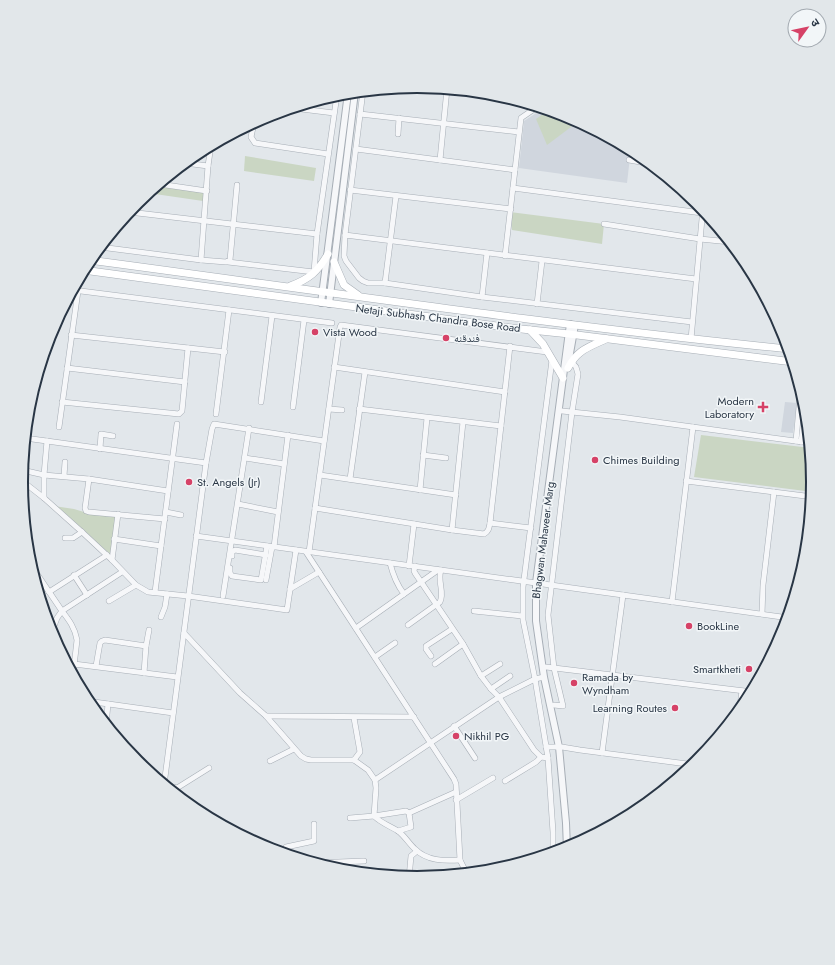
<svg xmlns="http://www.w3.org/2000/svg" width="835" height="965" font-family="Jost,'Noto Naskh Arabic','Noto Sans Devanagari',sans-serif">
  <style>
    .built { fill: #d0d6de }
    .green { fill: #cad6c3 }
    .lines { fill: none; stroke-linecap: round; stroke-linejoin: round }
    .minor-casing { stroke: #a7aeb6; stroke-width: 6 }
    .tertiary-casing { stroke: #a7aeb6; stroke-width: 8 }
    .secondary-casing { stroke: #a7aeb6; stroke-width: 8 }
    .minor { stroke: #f6f7f9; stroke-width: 5 }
    .tertiary { stroke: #f6f7f9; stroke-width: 6 }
    .secondary { stroke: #fff; stroke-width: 7 }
    .poi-dot { fill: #d64267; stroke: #f2f6f8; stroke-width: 1.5 }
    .labels { text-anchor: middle; stroke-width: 3; stroke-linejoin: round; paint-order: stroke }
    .street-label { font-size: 11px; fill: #293645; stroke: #f2f6f8 }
    .poi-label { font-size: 11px; fill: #293645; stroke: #f2f6f8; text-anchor: start }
    .rim { fill: none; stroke: #293645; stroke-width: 2 }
  </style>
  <rect width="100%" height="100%" fill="#e2e7eb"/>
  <g class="built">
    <polygon points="544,108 569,116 638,153 645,159 630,157 627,183 519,168 524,121"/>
    <polygon points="785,402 797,403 793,433 781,432"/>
  </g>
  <g class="green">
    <polygon points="549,110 569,116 579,121 547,145 536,119"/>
    <polygon points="245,156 316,168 314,181 244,171"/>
    <polygon points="157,186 204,193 203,201 148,193"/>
    <polygon points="510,212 604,224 602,244 512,230"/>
    <polygon points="701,435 811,448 814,483 813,492 694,477"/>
    <polygon points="54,506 74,509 84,512 116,515 111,557"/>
  </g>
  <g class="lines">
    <g class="minor-casing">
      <g id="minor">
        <polyline points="451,89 507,97"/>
        <polyline points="293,108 334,113"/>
        <polyline points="360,114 519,132"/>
        <polyline points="254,123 251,137 255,143 328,154"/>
        <polyline points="398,134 399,118"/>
        <polyline points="211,145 208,166 201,260 226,262 230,260 237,185"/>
        <polyline points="356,149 515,170"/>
        <polyline points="440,160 447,89"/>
        <polyline points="629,160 652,164"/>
        <polyline points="185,163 208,166"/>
        <polyline points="159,184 207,191"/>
        <polyline points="513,188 702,213"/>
        <polyline points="350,190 511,209"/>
        <polyline points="129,212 317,234"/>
        <polyline points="604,224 700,239 730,242"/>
        <polyline points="345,235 363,91"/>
        <polyline points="100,247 201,260"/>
        <polyline points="505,256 521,118 537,107"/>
        <polyline points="228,262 314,272 317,234 337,95"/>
        <polyline points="385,283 396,196"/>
        <polyline points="73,290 332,323"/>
        <polyline points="482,297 487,253"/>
        <polyline points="537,304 542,261"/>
        <polyline points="692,322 482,297 385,283 368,283 363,281 359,278 346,261 344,256 345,235 696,279"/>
        <polyline points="71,335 225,352"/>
        <polyline points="691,339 703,208"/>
        <polyline points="552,360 523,587 523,620 535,679 548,758 553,832 553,854"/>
        <polyline points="334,367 505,392"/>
        <polyline points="67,368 185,382"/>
        <polyline points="62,402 179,414 182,411 188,348"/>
        <polyline points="261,402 272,316"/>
        <polyline points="293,407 304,320"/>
        <polyline points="329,409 342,410"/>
        <polyline points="359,409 501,426"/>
        <polyline points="562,411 620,417 810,443"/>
        <polyline points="216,414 229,310"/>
        <polyline points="59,427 78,291"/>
        <polyline points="25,438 206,463"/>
        <polyline points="796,441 800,396 800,383"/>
        <polyline points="801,442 806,403"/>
        <polyline points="100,449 101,434 113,436"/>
        <polyline points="423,455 446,458"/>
        <polyline points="245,458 284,464"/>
        <polyline points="22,470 44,475 89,479 168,491"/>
        <polyline points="320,475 456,495"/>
        <polyline points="64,476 65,462"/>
        <polyline points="89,479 85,508 86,511 89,512 165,519"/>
        <polyline points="350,479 365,372"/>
        <polyline points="21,480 44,498 82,532 112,560 136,585 148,592 188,596 287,610 296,550"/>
        <polyline points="686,481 813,497"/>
        <polyline points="420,490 427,418"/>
        <polyline points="44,498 44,475 47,441"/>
        <polyline points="238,504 278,512"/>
        <path d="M315,508L452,530L484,534C489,531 489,528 490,523L510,346"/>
        <polyline points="166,512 181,515"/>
        <polyline points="490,523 531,528"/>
        <polyline points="452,530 463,422"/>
        <polyline points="196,536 789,618"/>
        <polyline points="65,538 73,538 82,532"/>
        <polyline points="114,539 161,546"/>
        <polyline points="274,547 288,435"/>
        <polyline points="306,552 454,779 456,784 460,860 467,874"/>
        <polyline points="309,552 340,327 341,325 547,352"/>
        <polyline points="232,556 232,552 235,550 266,555"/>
        <polyline points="112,560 118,514"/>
        <path d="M390,563C393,575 397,585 404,594"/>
        <polyline points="409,566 414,524"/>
        <polyline points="415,566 414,571 415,573 463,644 435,664"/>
        <polyline points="230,568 230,573 232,576 261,580 267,546"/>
        <polyline points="33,574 37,574 62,611 57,618 51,634"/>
        <polyline points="74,575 87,595"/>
        <polyline points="266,580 272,547"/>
        <polyline points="290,589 319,572"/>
        <polyline points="49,592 107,555"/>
        <polyline points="155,592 177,424"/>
        <polyline points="223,596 249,428"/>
        <polyline points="109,601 136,585"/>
        <polyline points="672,602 693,427"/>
        <polyline points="474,611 522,616"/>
        <polyline points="762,614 763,585 774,492"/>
        <polyline points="161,617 165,607 167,594"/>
        <path d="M408,625L440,602C445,592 437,582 441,570"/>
        <polyline points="356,628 438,570"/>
        <path d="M184,633L240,693L266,716L301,756L306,759L311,760H354L368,770L375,780L376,788L374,816C381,823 390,826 398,831C405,836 409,844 415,849C427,861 444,861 460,860"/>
        <polyline points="463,644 481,676 491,689 499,697 534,750 541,757 548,758"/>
        <polyline points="431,656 426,649 426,646 452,629"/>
        <polyline points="375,657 395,643"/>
        <polyline points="74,664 177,677"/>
        <polyline points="96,666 100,643 102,641 105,640 146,646"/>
        <polyline points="546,667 753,692"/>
        <polyline points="144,673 146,646 149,630"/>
        <path d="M73,675L77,640C75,628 69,620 62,611L122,572"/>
        <polyline points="481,676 500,664"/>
        <polyline points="491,689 510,676"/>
        <polyline points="87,701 173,713"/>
        <polyline points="554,705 563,706 554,668 548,615 572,412 578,374 576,367 571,361"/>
        <polyline points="739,713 742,691"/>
        <polyline points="266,716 414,717"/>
        <polyline points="106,725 108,704"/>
        <polyline points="454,726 475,758"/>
        <polyline points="546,747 562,747 580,750 695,765"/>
        <polyline points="602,753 623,595"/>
        <polyline points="354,760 360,752 354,718"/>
        <polyline points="270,761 294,749"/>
        <polyline points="375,780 499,697 535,679 544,677"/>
        <polyline points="505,781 536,762 541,757"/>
        <polyline points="164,785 206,463 212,429 214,424 324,441"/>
        <polyline points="165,785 177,788 209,768"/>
        <polyline points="456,800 493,778"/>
        <polyline points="409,813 456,792"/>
        <polyline points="350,818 374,816 406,811 409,813 411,827 398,831"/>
        <polyline points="285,855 284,850 286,847 314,841 314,824"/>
        <polyline points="313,863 364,861"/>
        <polyline points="409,878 411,856 417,851"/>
      </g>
    </g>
    <g class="tertiary-casing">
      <g id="tertiary">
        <polyline points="321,303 348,93"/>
        <polyline points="329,304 355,92"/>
        <polyline points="569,359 575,325"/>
        <polyline points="567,849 566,823 559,747 544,677 536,621 536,583 570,324"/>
      </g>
    </g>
    <g class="secondary-casing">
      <g id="secondary">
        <path d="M89,260C322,291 555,326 789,349"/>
        <polyline points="334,262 344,285 358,295"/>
        <polyline points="83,270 512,328 569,334 793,362"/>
        <path d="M290,286C310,279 318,271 328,254"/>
        <polyline points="530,330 543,344 563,378"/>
        <path d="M568,368C577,350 589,347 606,339"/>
      </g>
    </g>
    <use href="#minor" class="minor"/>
    <use href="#tertiary" class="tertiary"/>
    <use href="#secondary" class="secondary"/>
  </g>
  <g class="poi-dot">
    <circle cx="315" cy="332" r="4"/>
    <circle cx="446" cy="338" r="4"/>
    <path d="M761 401h4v4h4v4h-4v4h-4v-4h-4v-4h4z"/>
    <circle cx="595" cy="460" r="4"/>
    <circle cx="189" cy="482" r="4"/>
    <circle cx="689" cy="626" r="4"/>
    <circle cx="749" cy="669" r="4"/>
    <circle cx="574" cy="683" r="4"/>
    <circle cx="675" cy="708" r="4"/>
    <circle cx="456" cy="736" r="4"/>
  </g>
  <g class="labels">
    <g class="street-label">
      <text transform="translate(438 318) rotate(7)" y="4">Netaji Subhash Chandra Bose Road</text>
      <text transform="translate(543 540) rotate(-83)" y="4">Bhagwan Mahaveer Marg</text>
    </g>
    <g class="poi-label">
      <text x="323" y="336">Vista Wood</text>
      <text x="454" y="342">فندقنه</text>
      <text x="754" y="405" text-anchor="end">Modern<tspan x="754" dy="13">Laboratory</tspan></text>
      <text x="603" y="464">Chimes Building</text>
      <text x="197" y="486">St. Angels (Jr)</text>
      <text x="697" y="630">BookLine</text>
      <text x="741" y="673" text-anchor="end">Smartkheti</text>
      <text x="582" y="681">Ramada by<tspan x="582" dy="13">Wyndham</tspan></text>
      <text x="667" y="712" text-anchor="end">Learning Routes</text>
      <text x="464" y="740">Nikhil PG</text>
    </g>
  </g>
  <path d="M0 0H835V965H0ZM28 482a389 389 0 1 1 778 0a389 389 0 1 1-778 0Z" fill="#e2e7ea" fill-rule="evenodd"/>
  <path class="rim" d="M28 482a389 389 0 1 1 778 0a389 389 0 1 1-778 0Z"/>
  <g transform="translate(807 28) rotate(57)"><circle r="19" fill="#f2f6f8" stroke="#a2a9b0"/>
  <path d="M0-3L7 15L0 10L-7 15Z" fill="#d64267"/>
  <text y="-6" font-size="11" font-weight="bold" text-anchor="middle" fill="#293645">उ</text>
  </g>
</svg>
